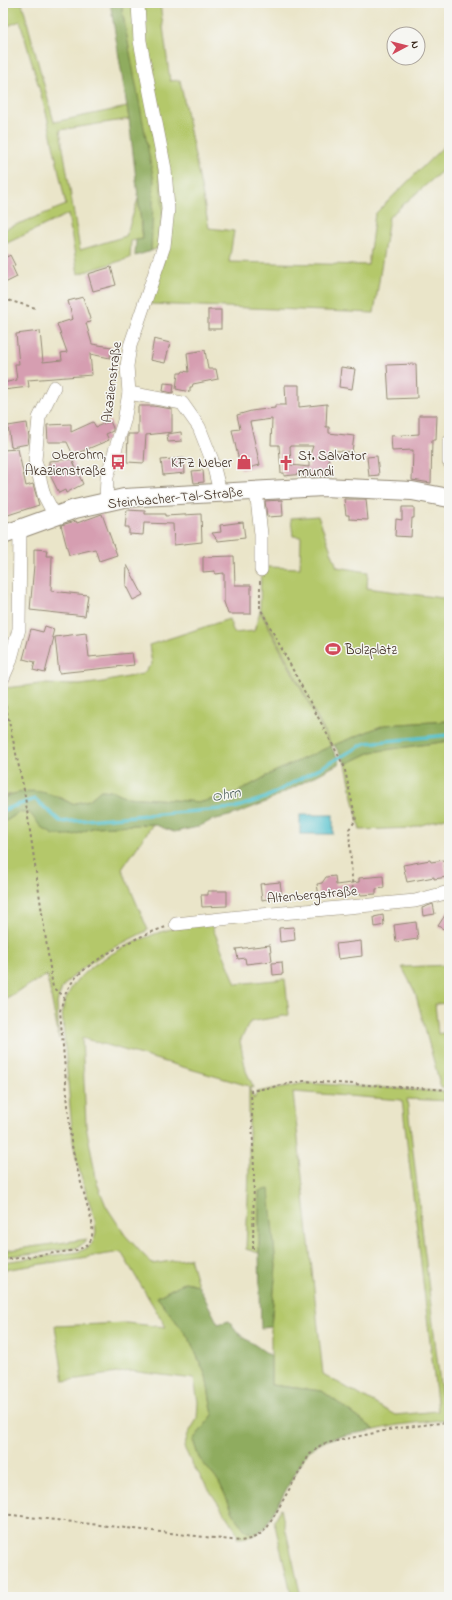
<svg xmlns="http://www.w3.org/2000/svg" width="452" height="1600" font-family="'Indie Flower',sans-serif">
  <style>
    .green { fill: #b4c86b; stroke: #787944; fill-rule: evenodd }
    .forest { fill: #8fac5f; stroke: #656b3e }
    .water { fill: #57c3cf; stroke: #497676 }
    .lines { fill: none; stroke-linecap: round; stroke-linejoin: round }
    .stream { stroke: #57c3cf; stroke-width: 3.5 }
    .building { fill: #d69eb1; fill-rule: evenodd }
    .minor-casing { stroke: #928874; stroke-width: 14 }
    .secondary-casing { stroke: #928874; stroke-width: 20 }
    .path { stroke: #928874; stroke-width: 2; stroke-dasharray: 3 3; stroke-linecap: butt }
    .minor { stroke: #fff; stroke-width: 13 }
    .secondary { stroke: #fff; stroke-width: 18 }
    .labels { text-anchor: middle; stroke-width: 3; stroke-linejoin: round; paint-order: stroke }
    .street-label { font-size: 14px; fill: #3b2a1e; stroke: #f6f6f2 }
    .poi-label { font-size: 14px; fill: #3b2a1e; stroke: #f6f6f2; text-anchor: end }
    .water-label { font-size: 15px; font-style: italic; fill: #435853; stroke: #f6f6f2 }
  </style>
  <rect width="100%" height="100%" fill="#f6f6f2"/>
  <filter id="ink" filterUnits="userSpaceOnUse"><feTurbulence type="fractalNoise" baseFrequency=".025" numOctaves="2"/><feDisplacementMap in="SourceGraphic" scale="8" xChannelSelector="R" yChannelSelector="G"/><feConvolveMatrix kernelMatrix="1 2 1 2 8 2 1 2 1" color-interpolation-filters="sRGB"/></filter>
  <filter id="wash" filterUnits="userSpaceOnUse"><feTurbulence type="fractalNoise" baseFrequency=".012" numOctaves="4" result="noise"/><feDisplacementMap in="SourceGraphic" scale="16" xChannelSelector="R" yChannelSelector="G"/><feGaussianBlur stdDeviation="0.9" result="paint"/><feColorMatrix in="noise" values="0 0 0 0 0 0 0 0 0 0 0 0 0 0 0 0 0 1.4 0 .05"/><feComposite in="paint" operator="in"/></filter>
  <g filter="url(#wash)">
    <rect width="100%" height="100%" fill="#eae5c9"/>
    <g class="green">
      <polygon points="3,3 22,3 54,122 127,107 129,119 60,130 80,250 126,236 138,199 143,239 131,241 130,258 78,274 68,214 3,245 3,230 66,205 47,116 20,21 3,28"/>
      <polygon points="123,3 133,3 159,170 163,208 158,248 151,251 153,181 122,10"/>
      <polygon points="142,3 160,3 170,81 180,80 209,228 234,231 229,262 368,265 375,214 449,141 449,165 389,217 374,313 150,304 167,247"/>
      <polygon points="318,516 337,567 368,572 367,588 449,599 449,721 384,725 332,746 260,608 261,570 267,567 300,568 301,537 293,536 291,518"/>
      <polygon points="260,611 331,746 274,772 238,792 202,802 126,797 114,791 101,790 89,800 72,804 58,796 10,794 3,797 3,690 5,688 41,684 80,685 103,682 142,674 152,664 149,645 229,619 234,633 254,631"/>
      <polygon points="449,741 449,817 411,828 360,830 346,764 371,752"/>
      <polygon points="20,812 29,812 42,828 54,835 74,835 95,827 153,824 122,869 148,930 113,948 90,963 71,978 62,988 57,1003 59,1039 47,975 3,1000 3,823"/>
      <path d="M211,924L236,984L285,979L289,1015L250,1022L240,1041L246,1071L254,1088L249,1087L254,1099L257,1092L305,1083L449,1092V1101L407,1099L443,1410H449V1419L398,1425L375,1430L322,1391L271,1385V1327L276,1266L268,1190L259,1191V1253L246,1249L249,1171V1086L82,1038L86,1125L97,1183L106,1206L125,1235L152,1264L190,1258L198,1285L185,1282L157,1297L189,1338L206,1376L213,1415L193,1440L199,1458L219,1482L237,1520L247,1532L258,1533C251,1537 245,1538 237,1538L238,1534L191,1462L184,1447L188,1434L197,1419L198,1402L194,1379L130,1371L64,1381L55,1326L126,1323L166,1327L121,1252L3,1270V1262L77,1252L88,1248L93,1242L96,1233L95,1220L78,1166L73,1141L62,1011C65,1001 68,992 75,983C91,960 147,934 175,928C186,925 199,925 211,924ZM293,1092L402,1100L438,1411L395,1415L323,1374Z"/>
      <polygon points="449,965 449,1003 435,1004 438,1034 449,1032 449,1088 441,1088 415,992 402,967"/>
      <polygon points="87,1239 83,1244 76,1248 3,1257 3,1251"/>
      <polygon points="281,1509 301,1597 292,1597 274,1521"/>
    </g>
    <g class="forest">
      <polygon points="111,3 123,3 122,10 154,181 151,251 135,256 136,240 143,239 129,119 111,8"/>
      <polygon points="449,721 449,741 371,752 346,764 334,745 384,725"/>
      <path d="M331,746L340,763L266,802L233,815L212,820L198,827L174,832L153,824L95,827L74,835H54L42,828L29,812H20L3,823V798C29,786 48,791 72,804L89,800L101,790L114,791L126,797L202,802L238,792L274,772Z"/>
      <polygon points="269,1189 276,1266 271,1327 261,1328 259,1253 259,1191"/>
      <path d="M185,1282L198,1285L218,1324L229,1321L239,1334L271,1356V1385L322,1391L375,1430C351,1435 324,1435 306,1454L266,1526L258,1533L247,1532L237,1520L219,1482L199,1458L193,1440L213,1415L206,1376L189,1338L157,1297Z"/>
    </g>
    <rect class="water" x="300" y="815" width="33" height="19"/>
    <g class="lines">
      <polyline class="stream" points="3,810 35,799 61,822 234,808 265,798 366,743 449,735"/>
    </g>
    <g id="blocks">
      <g class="building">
        <polygon points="3,248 7,257 10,255 15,265 12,266 17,277 3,284"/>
        <polygon points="111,267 116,285 93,291 88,274"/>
        <polygon points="83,297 91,322 86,323 92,344 112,347 110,358 90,354 92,375 28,380 29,387 3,390 3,383 17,380 15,364 19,364 16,334 40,331 43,362 62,360 61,353 67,352 57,324 73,319 68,301"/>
        <rect x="208" y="310" width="13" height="19"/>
        <polygon points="154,339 170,343 165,363 150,360"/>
        <polygon points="205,350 208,369 216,369 218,379 193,384 192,387 190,387 190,392 176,389 178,373 182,373 183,371 189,372 187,353"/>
        <polygon points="416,364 417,398 389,399 387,365"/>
        <polygon points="341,367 355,369 352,389 339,387"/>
        <polygon points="164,383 174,384 173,393 163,391"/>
        <path d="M285,385H299V407L327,404L326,427H329V433L354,436L352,452L329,450L328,477H303V474L284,476V473H281L279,445H271L272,419L250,422L260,465L241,470L232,430L240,429L237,415L251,411L275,408V405H286ZM290,446H313L309,458V467L291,465Z"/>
        <polygon points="138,406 153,406 172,409 172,432 146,435 144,463 127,462 128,434 138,434"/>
        <polygon points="419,415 437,415 436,440 432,440 431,483 412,480 413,450 392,451 391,436 419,434"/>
        <polygon points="110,421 113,428 113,431 106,434 109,440 73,455 67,442 48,442 47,425 71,424 71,432 93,422 96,427"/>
        <polygon points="27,423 29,437 28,444 11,447 8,426"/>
        <polygon points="181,432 182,441 168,442 167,434"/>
        <polygon points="18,449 26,486 33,484 39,505 5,516 3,510 3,450"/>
        <polygon points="377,456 379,475 369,476 367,457"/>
        <polygon points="184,458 185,473 163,475 161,460"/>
        <polygon points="72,459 83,484 66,493 65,490 59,493 49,473 49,461"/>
        <polygon points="203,470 204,482 194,483 192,471"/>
        <polygon points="344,499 366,499 368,520 349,519 349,515 346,515"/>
        <polygon points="282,500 283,516 267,517 265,501"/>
        <polygon points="402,507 414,507 414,518 412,518 411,537 395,536 396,519 402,520"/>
        <polygon points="127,510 145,511 145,514 165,514 165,516 201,514 202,542 174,545 173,524 144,523 143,535 129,534 129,527 125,527"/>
        <polygon points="102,514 117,555 99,561 95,549 69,555 61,525 76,521 77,523"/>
        <polygon points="243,522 245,538 218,541 212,533 221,532 220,525"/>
        <polygon points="34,549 47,550 46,556 52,556 51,591 88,595 85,616 30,610 34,565"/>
        <polygon points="234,556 235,585 251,585 251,614 228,614 224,602 224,573 215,574 215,571 203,572 203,557"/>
        <polygon points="127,565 143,595 133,600 126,586"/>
        <polygon points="45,626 54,629 52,637 54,637 45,673 33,670 35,662 23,659 31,629 43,632"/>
        <polygon points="86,633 89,657 132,653 134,665 59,673 55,637"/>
        <polygon points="430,860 431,862 444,860 447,877 434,879 434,877 407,882 403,865"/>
        <polygon points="335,876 336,885 359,882 359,878 383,876 384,888 376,889 376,894 361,895 360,893 319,896 317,884 322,883 326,877"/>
        <polygon points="280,882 282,896 262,900 260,884"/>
        <polygon points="208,891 227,891 227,906 202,907 201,895 208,895"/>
        <polygon points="433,904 435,914 423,916 422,908"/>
        <polygon points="449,909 449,932 438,926"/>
        <polygon points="383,915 384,925 375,927 374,917"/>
        <polygon points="416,922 418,939 396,942 394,925"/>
        <polygon points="294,927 295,940 280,942 279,928"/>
        <polygon points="361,941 362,956 338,959 336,944"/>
        <polygon points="270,945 272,961 246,964 245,958 238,959 236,949"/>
        <polygon points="282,962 283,974 273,975 272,963"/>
      </g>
    </g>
  </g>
  <g filter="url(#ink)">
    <use href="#blocks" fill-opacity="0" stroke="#928874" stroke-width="1"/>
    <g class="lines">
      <g class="minor-casing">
        <g id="minor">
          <polyline points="54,387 39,418 35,460 44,495 55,516"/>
          <polyline points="129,393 182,403 199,427 212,460 220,492"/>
          <polyline points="449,442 449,462"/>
          <polyline points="256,491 261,534 261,570"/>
          <polyline points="106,501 107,477 124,421 129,393 127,366 130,346 164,246 168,209 165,169 140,41 138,3"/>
          <polyline points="3,678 10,662 19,629 20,529"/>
          <polyline points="176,924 248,916 415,901 449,892"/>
        </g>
      </g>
      <g class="secondary-casing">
        <polyline id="secondary" points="3,535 75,509 124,498 323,487 412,491 449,498"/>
      </g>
      <g class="path">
        <polyline points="3,299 36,308"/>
        <polyline points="260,581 260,608 344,766 356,820 349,829 353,895"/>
        <polyline points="3,694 24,790 53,988 64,996"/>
        <polyline points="253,1249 254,1171 251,1091 304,1081 449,1090"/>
        <path d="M3,1260L77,1250C93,1244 93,1238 92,1222L76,1165L71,1141L60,1011C63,1000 66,990 73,981C90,959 140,935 166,927"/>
        <path d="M3,1514L240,1541C252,1539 258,1537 267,1528L309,1455L322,1444L398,1428L449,1422"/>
      </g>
      <use href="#minor" class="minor"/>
      <use href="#secondary" class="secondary"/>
    </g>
  </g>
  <defs>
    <g id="bus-bare" transform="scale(1.2)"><path d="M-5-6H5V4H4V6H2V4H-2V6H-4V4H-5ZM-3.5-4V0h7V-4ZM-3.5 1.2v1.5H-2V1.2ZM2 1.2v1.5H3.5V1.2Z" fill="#d1495b" stroke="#f6f6f2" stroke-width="2.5" paint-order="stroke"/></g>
    <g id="shop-bare" transform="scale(1.2)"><path d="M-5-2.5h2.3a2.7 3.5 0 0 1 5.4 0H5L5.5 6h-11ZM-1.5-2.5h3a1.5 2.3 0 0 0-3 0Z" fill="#d1495b" stroke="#f6f6f2" stroke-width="2.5" paint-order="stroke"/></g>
    <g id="church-bare" transform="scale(1.2)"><path d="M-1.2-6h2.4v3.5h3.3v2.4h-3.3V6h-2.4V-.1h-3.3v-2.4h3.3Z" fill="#d1495b" stroke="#f6f6f2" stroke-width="2.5" paint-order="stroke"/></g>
    <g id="stadium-bare" transform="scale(1.2)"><path d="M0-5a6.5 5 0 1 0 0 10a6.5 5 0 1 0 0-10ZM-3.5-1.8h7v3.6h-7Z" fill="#d1495b" stroke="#f6f6f2" stroke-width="2.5" paint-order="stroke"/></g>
  </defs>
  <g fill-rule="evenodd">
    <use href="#bus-bare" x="118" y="462"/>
    <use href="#shop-bare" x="244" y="462"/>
    <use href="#church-bare" x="286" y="463"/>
    <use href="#stadium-bare" x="333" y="649"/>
  </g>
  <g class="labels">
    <g class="street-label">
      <text transform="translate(111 382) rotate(-83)" y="5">Akazienstraße</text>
      <text transform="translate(175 497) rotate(-5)" y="5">Steinbacher-Tal-Straße</text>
      <text transform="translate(312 894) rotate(-5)" y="5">Altenbergstraße</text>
    </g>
    <g class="poi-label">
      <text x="106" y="459">Oberohrn,<tspan x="106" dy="16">Akazienstraße</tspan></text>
      <text x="298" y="460" text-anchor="start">St. Salvator<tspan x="298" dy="16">mundi</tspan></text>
      <text x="232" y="467">KFZ Neber</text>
      <text x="345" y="654" text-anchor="start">Bolzplatz</text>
    </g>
    <g class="water-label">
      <text transform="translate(226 794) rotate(-9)" y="5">Ohrn</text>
    </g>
  </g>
  <rect width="452" height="1600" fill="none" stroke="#f6f6f2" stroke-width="16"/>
  <g transform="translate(406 46) rotate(83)"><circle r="19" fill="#f6f6f2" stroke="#aba49d"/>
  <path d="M0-3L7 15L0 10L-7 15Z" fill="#d1495b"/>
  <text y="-6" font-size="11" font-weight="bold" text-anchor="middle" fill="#3b2a1e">N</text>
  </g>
</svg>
